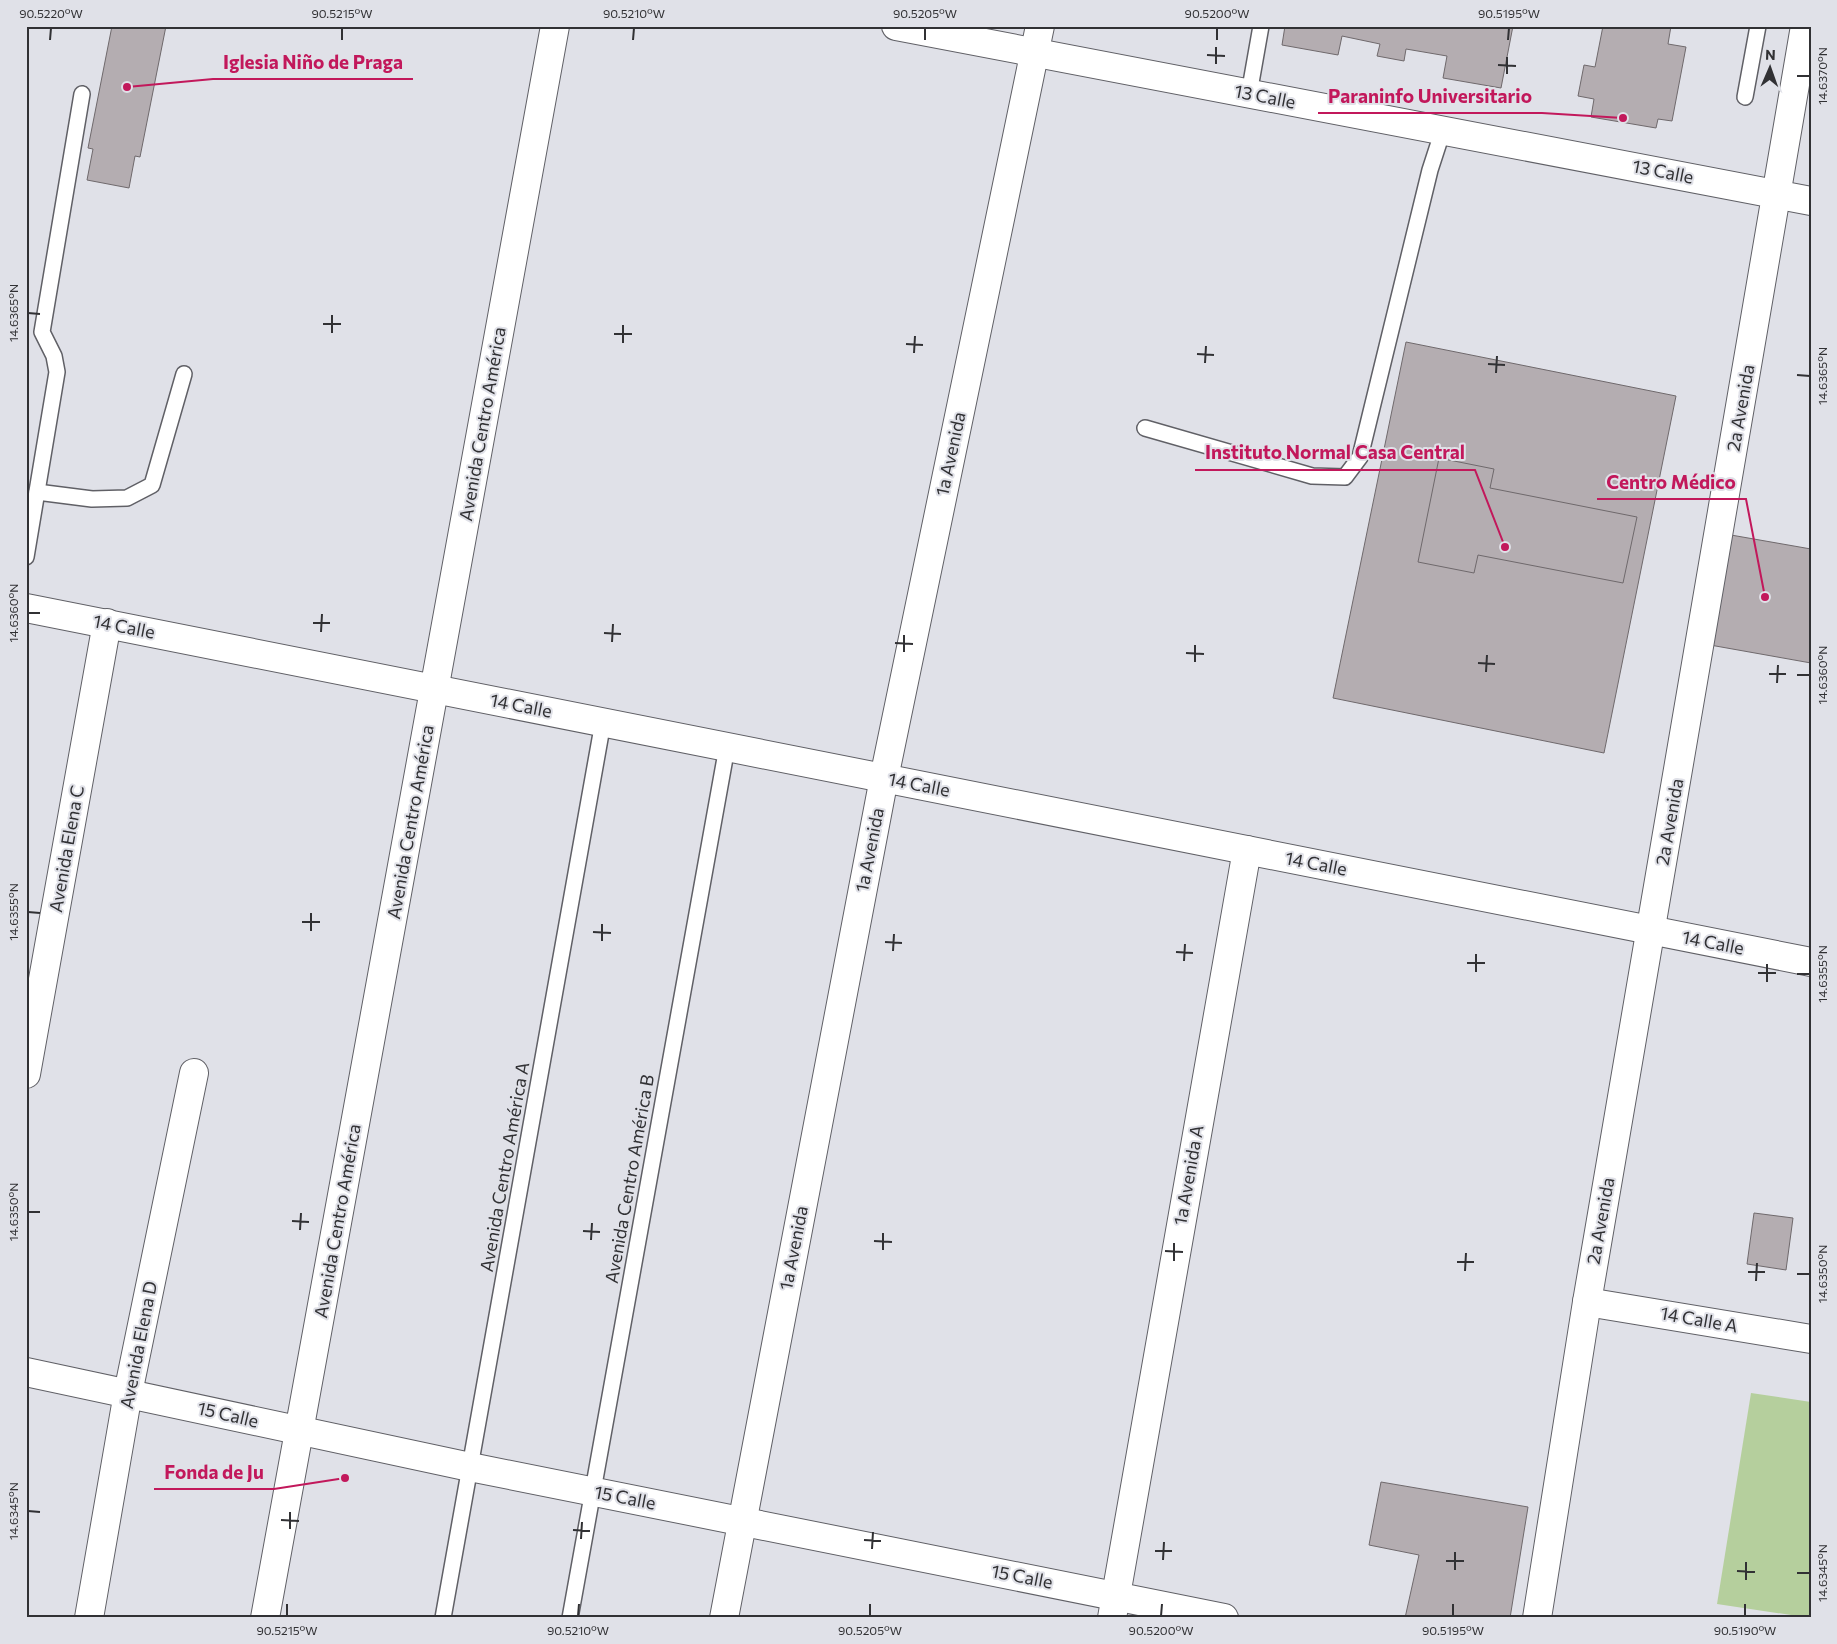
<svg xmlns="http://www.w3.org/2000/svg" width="1837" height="1644" font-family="Commissioner,sans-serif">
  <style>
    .green { fill: #b5cf9d }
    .building { fill: #b4adb1; stroke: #6f696c }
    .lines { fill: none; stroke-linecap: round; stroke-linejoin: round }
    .lane-casing { stroke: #606066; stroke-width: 18 }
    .street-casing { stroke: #606066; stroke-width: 30 }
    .secondary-casing { stroke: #606066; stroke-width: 30 }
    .lane { stroke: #fff; stroke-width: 15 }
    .street { stroke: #fff; stroke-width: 28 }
    .secondary { stroke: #fff; stroke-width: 28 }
    .ticks { fill: none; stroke: #313134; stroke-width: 2 }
    .labels { text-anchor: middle; stroke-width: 4; stroke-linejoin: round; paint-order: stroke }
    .street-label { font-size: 18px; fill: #313134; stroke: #e0e1e8 }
    .leader { fill: none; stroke: #c2185b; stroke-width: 2 }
    .callout-dot { fill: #c2185b; stroke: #e0e1e8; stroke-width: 2 }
    .callout-label { font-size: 19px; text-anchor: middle; font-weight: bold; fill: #c2185b; stroke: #e0e1e8; stroke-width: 4; stroke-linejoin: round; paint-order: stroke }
    .neatline { fill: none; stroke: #313134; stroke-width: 2 }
    .ticks-label { font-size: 12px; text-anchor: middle; fill: #313134 }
  </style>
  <rect width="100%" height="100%" fill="#e0e1e8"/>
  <polygon class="green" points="1751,1393 1811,1402 1811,1618 1717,1604"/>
  <g class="building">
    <polygon points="112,26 166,26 140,157 135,156 129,188 87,180 93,149 88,148"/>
    <polygon points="1285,26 1513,26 1501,88 1443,78 1447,56 1406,49 1404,61 1377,56 1380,44 1342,36 1338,55 1282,45"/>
    <polygon points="1603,26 1671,26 1668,44 1686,47 1672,121 1658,119 1656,128 1591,117 1594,99 1578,96 1584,65 1595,67"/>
    <polygon points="1406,342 1676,396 1604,753 1333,698"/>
    <polygon points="1439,458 1494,469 1490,488 1637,517 1623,583 1478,555 1474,573 1418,562"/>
    <polygon points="1731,535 1811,549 1811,663 1710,645"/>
    <polygon points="1754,1213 1793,1218 1786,1270 1747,1264"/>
    <polygon points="1381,1482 1528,1507 1510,1618 1405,1618 1419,1555 1369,1545"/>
  </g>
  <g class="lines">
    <g class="lane-casing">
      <g id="lane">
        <polyline points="1249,94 1261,26"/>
        <polyline points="1745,97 1758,26"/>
        <polyline points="1145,428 1312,476 1345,477 1360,457 1430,170 1443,130"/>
        <polyline points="37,492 92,499 127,498 152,485 184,374"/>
        <polyline points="26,557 57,372 54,356 42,332 82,94"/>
        <polyline points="443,1618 603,722"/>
        <polyline points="570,1618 727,747"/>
      </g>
    </g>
    <g class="street-casing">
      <g id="street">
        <polyline points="26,608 1811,962"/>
        <polyline points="26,1074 107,623"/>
        <polyline points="1587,1302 1811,1339"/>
        <polyline points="26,1372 470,1467 1224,1618"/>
        <polyline points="89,1618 128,1393 194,1073"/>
        <polyline points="265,1618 555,26"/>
        <polyline points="724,1618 884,778 1040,26"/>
        <polyline points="1112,1618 1247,850"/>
      </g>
    </g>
    <g class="secondary-casing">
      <g id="secondary">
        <polyline points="896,26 1811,201"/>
        <polyline points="1537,1618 1587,1302 1805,26"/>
      </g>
    </g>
    <use href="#lane" class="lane"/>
    <use href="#street" class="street"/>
    <use href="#secondary" class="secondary"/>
  </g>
  <path class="ticks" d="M50,40L51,28M342,40V28M633,40L634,28M925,40V28M1217,40V28M1508,40L1509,28M1207,55L1225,56M1216,64V47M1498,65L1516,66M1507,74V57M1797,76H1810M28,313L40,314M323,324H341M332,333V315M614,334H632M623,343V325M906,344L923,345M914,353L915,336M1197,354L1214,355M1205,363L1206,346M1488,364L1505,365M1496,373L1497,356M1797,375L1810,376M28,613H40M313,623H330M321,632L322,614M604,633L621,634M612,642L613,624M895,643L913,644M904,652V635M1186,653L1204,654M1195,662V645M1478,663L1495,664M1486,672L1487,655M1769,674H1786M1797,675H1810M1777,683L1778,665M28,912L40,913M302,922H320M311,931V913M593,932L611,933M602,941V924M885,942L902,943M893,951L894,934M1176,952L1193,953M1184,961L1185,944M1467,963H1485M1476,972V954M1758,973H1776M1797,974H1810M1767,982V964M28,1212H40M292,1221L309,1222M300,1230L301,1213M583,1231L600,1232M591,1240L592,1223M874,1241L892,1242M883,1250V1233M1165,1251L1183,1252M1174,1261V1243M1457,1262H1474M1465,1271L1466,1253M1748,1272H1765M1797,1274H1810M1756,1281L1757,1263M28,1511L40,1512M281,1520L299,1521M290,1529V1512M573,1530L590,1531M581,1539L582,1522M864,1540L881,1541M872,1549L873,1532M1155,1551H1172M1163,1560L1164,1542M1446,1561H1464M1455,1570V1552M1737,1571L1755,1572M1797,1573H1810M1746,1580V1562M287,1616V1604M578,1616L579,1604M870,1616V1604M1161,1616L1162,1604M1453,1616V1604M1745,1616V1604"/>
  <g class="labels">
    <g class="street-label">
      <text transform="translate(1265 97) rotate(11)" y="6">13 Calle</text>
      <text transform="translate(1663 172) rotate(11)" y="6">13 Calle</text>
      <text transform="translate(1741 408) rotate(-80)" y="6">2a Avenida</text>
      <text transform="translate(483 424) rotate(-80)" y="6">Avenida Centro América</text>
      <text transform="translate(951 454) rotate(-78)" y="6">1a Avenida</text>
      <text transform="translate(124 627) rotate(11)" y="6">14 Calle</text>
      <text transform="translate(521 706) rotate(11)" y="6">14 Calle</text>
      <text transform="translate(919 785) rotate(11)" y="6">14 Calle</text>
      <text transform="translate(411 822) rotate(-80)" y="6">Avenida Centro América</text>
      <text transform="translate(1670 822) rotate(-80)" y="6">2a Avenida</text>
      <text transform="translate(67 849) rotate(-80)" y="6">Avenida Elena C</text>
      <text transform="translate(870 850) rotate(-79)" y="6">1a Avenida</text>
      <text transform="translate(1316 864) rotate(11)" y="6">14 Calle</text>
      <text transform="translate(1713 943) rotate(11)" y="6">14 Calle</text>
      <text transform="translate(505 1167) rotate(-80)" y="6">Avenida Centro América A</text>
      <text transform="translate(1189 1175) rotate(-80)" y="6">1a Avenida A</text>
      <text transform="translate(630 1179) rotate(-80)" y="6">Avenida Centro América B</text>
      <text transform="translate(338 1221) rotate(-80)" y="6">Avenida Centro América</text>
      <text transform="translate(1601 1221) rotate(-80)" y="6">2a Avenida</text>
      <text transform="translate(794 1248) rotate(-79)" y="6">1a Avenida</text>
      <text transform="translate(1699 1320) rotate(10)" y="6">14 Calle A</text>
      <text transform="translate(139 1345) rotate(-79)" y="6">Avenida Elena D</text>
      <text transform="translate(228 1415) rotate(13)" y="6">15 Calle</text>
      <text transform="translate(625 1498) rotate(11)" y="6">15 Calle</text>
      <text transform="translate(1022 1577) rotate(11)" y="6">15 Calle</text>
    </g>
  </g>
  <path class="leader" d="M127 87L213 79H413M1623 118L1542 113H1318M1505 547L1475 470H1195M1765 597L1746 499H1597M345 1478L274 1489H154"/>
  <g class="callout-dot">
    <circle cx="127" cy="87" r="5"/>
    <circle cx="1623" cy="118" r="5"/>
    <circle cx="1505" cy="547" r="5"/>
    <circle cx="1765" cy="597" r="5"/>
    <circle cx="345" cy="1478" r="5"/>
  </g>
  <g class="callout-label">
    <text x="313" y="69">Iglesia Niño de Praga</text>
    <text x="1430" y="103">Paraninfo Universitario</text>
    <text x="1335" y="459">Instituto Normal Casa Central</text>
    <text x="1671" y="489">Centro Médico</text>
    <text x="214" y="1479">Fonda de Ju</text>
  </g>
  <rect width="1837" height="1644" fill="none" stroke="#e0e1e8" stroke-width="55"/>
  <g transform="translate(1770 68) rotate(2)" stroke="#e0e1e8" stroke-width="4" paint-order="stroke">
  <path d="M0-4L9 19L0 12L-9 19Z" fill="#313134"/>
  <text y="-8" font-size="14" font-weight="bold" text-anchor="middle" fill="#313134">N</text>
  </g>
  <rect x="28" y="28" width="1782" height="1588" class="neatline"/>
  <g class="ticks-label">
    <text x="51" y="18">90.5220°W</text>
    <text x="342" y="18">90.5215°W</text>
    <text x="634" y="18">90.5210°W</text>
    <text x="925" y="18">90.5205°W</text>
    <text x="1217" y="18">90.5200°W</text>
    <text x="1509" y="18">90.5195°W</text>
    <text transform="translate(1823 76) rotate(-90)" y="4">14.6370°N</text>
    <text transform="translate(14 313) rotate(-90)" y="4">14.6365°N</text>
    <text transform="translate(1823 376) rotate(-90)" y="4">14.6365°N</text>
    <text transform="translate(14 613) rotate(-90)" y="4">14.6360°N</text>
    <text transform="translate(1823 675) rotate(-90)" y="4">14.6360°N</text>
    <text transform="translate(14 912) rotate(-90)" y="4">14.6355°N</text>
    <text transform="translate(1823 974) rotate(-90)" y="4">14.6355°N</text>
    <text transform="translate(14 1212) rotate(-90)" y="4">14.6350°N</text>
    <text transform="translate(1823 1274) rotate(-90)" y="4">14.6350°N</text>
    <text transform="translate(14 1511) rotate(-90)" y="4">14.6345°N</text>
    <text transform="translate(1823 1573) rotate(-90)" y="4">14.6345°N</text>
    <text x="287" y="1635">90.5215°W</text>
    <text x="578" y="1635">90.5210°W</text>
    <text x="870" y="1635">90.5205°W</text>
    <text x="1161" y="1635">90.5200°W</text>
    <text x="1453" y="1635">90.5195°W</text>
    <text x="1745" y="1635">90.5190°W</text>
  </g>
</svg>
